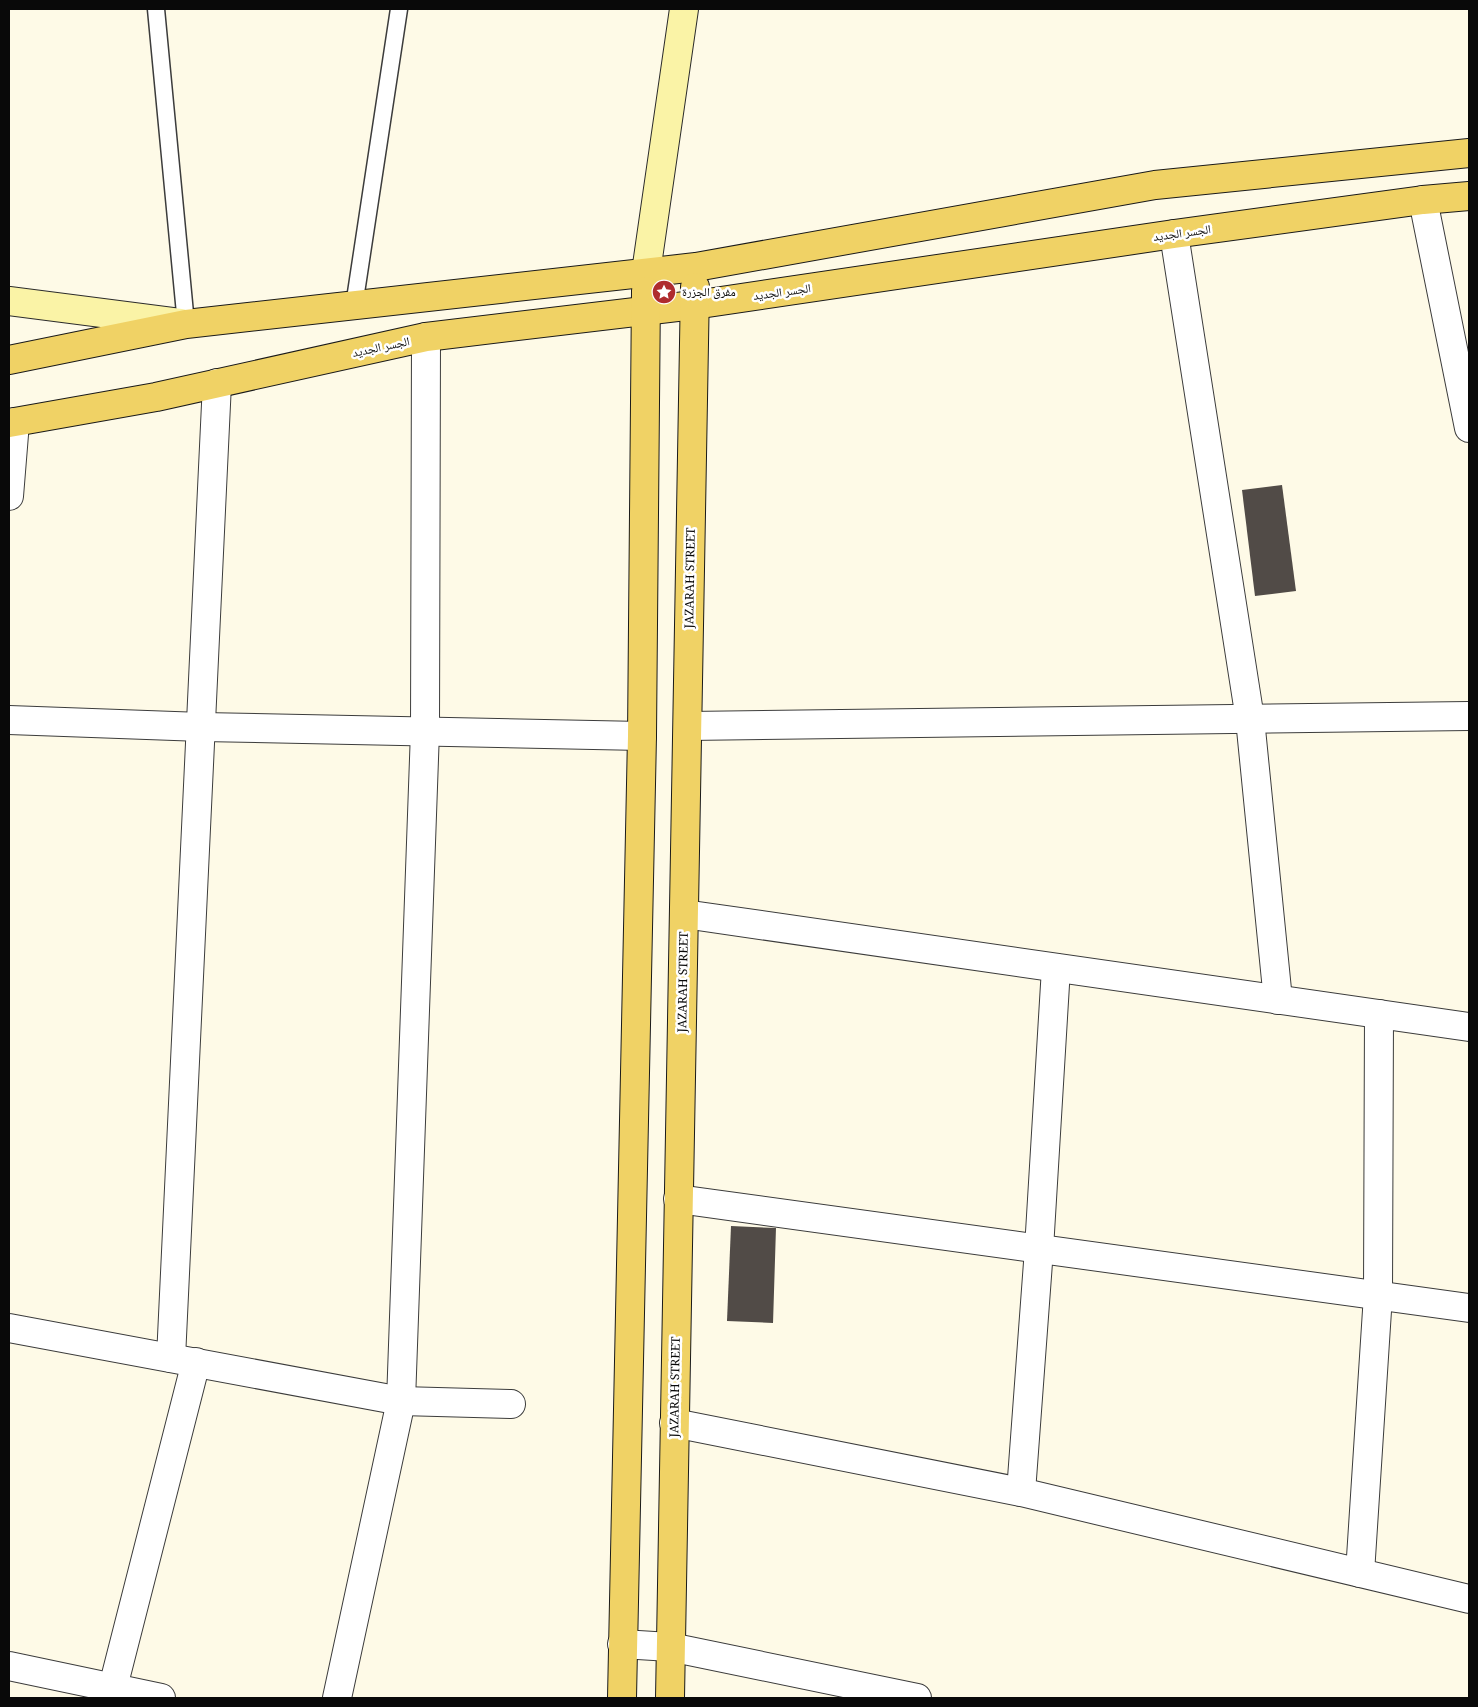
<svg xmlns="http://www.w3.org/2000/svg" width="1478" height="1707" font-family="'Noto Serif','Noto Naskh Arabic',serif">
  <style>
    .building { fill: #514b47 }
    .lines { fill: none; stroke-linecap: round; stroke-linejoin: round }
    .lane-casing { stroke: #3c3c3c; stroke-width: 19 }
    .street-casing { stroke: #3c3c3c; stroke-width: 30 }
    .secondary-casing { stroke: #2b2b2b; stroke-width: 30 }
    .primary-casing { stroke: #1a1a1a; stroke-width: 30 }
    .lane { stroke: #fff; stroke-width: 16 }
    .street { stroke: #fff; stroke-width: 28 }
    .secondary { stroke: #faf3a6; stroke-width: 28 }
    .primary { stroke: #f0d265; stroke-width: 28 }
    .labels { text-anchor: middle; stroke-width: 5; stroke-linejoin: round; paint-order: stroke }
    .street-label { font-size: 12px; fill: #090909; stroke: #fff }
    .poi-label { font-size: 12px; fill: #090909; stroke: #fff; text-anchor: start }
  </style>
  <rect width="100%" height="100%" fill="#fefae7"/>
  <g class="building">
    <polygon points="1282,485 1296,591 1255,596 1242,490"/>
    <polygon points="731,1226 776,1228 773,1323 727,1321"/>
  </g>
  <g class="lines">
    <g class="lane-casing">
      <g id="lane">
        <polyline points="156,9 186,324"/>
        <polyline points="354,306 399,9"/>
      </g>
    </g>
    <g class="street-casing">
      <g id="street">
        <polyline points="1423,200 1469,428"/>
        <polyline points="1174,234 1250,719 1278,1000"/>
        <polyline points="9,496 15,422"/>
        <polyline points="9,720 202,727 642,736"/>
        <polyline points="688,726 1469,716"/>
        <polyline points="684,914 1469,1027"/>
        <polyline points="678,1199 1469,1308"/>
        <polyline points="9,1328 401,1401 511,1404"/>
        <polyline points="171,1358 217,383"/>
        <polyline points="674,1423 1021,1492 1469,1599"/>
        <polyline points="1021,1492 1039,1249 1056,968"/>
        <polyline points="1360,1573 1378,1295 1379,1014"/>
        <polyline points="622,1644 670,1647 917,1698"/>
        <polyline points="9,1666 161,1698"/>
        <polyline points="113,1687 196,1362"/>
        <polyline points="337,1698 401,1401 425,731 426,337"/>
      </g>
    </g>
    <g class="secondary-casing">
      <g id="secondary">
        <polyline points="646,272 684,9"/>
        <polyline points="9,301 180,323"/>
      </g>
    </g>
    <g class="primary-casing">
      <g id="primary">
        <polyline points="9,360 186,324 696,267 1155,185 1469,153"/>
        <polyline points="9,423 156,397 426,337 694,305 1174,234 1423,200 1469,196"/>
        <polyline points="622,1698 642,736 646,291"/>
        <polyline points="670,1698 695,287"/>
      </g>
    </g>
    <use href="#lane" class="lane"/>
    <use href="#street" class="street"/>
    <use href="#secondary" class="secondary"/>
    <use href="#primary" class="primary"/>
  </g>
  <defs>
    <g id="sight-disc" transform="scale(1.25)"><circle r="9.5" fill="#af2c2e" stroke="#fff"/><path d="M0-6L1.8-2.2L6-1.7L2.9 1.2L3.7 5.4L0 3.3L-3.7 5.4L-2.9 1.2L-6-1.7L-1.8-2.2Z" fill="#fff"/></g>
  </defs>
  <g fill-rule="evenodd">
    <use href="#sight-disc" x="664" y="292"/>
  </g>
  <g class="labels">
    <g class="street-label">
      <text transform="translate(1182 233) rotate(-8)" y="4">الجسر الجديد</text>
      <text transform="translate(782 292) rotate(-8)" y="4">الجسر الجديد</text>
      <text transform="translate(381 347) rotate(-12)" y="4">الجسر الجديد</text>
      <text transform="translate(690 578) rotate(-89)" y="4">JAZARAH STREET</text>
      <text transform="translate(683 982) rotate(-89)" y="4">JAZARAH STREET</text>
      <text transform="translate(675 1387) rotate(-89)" y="4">JAZARAH STREET</text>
    </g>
    <g class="poi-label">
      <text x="682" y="296">مفرق الجزرة</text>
    </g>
  </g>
  <rect width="1478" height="1707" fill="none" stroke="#090909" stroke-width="20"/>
</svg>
